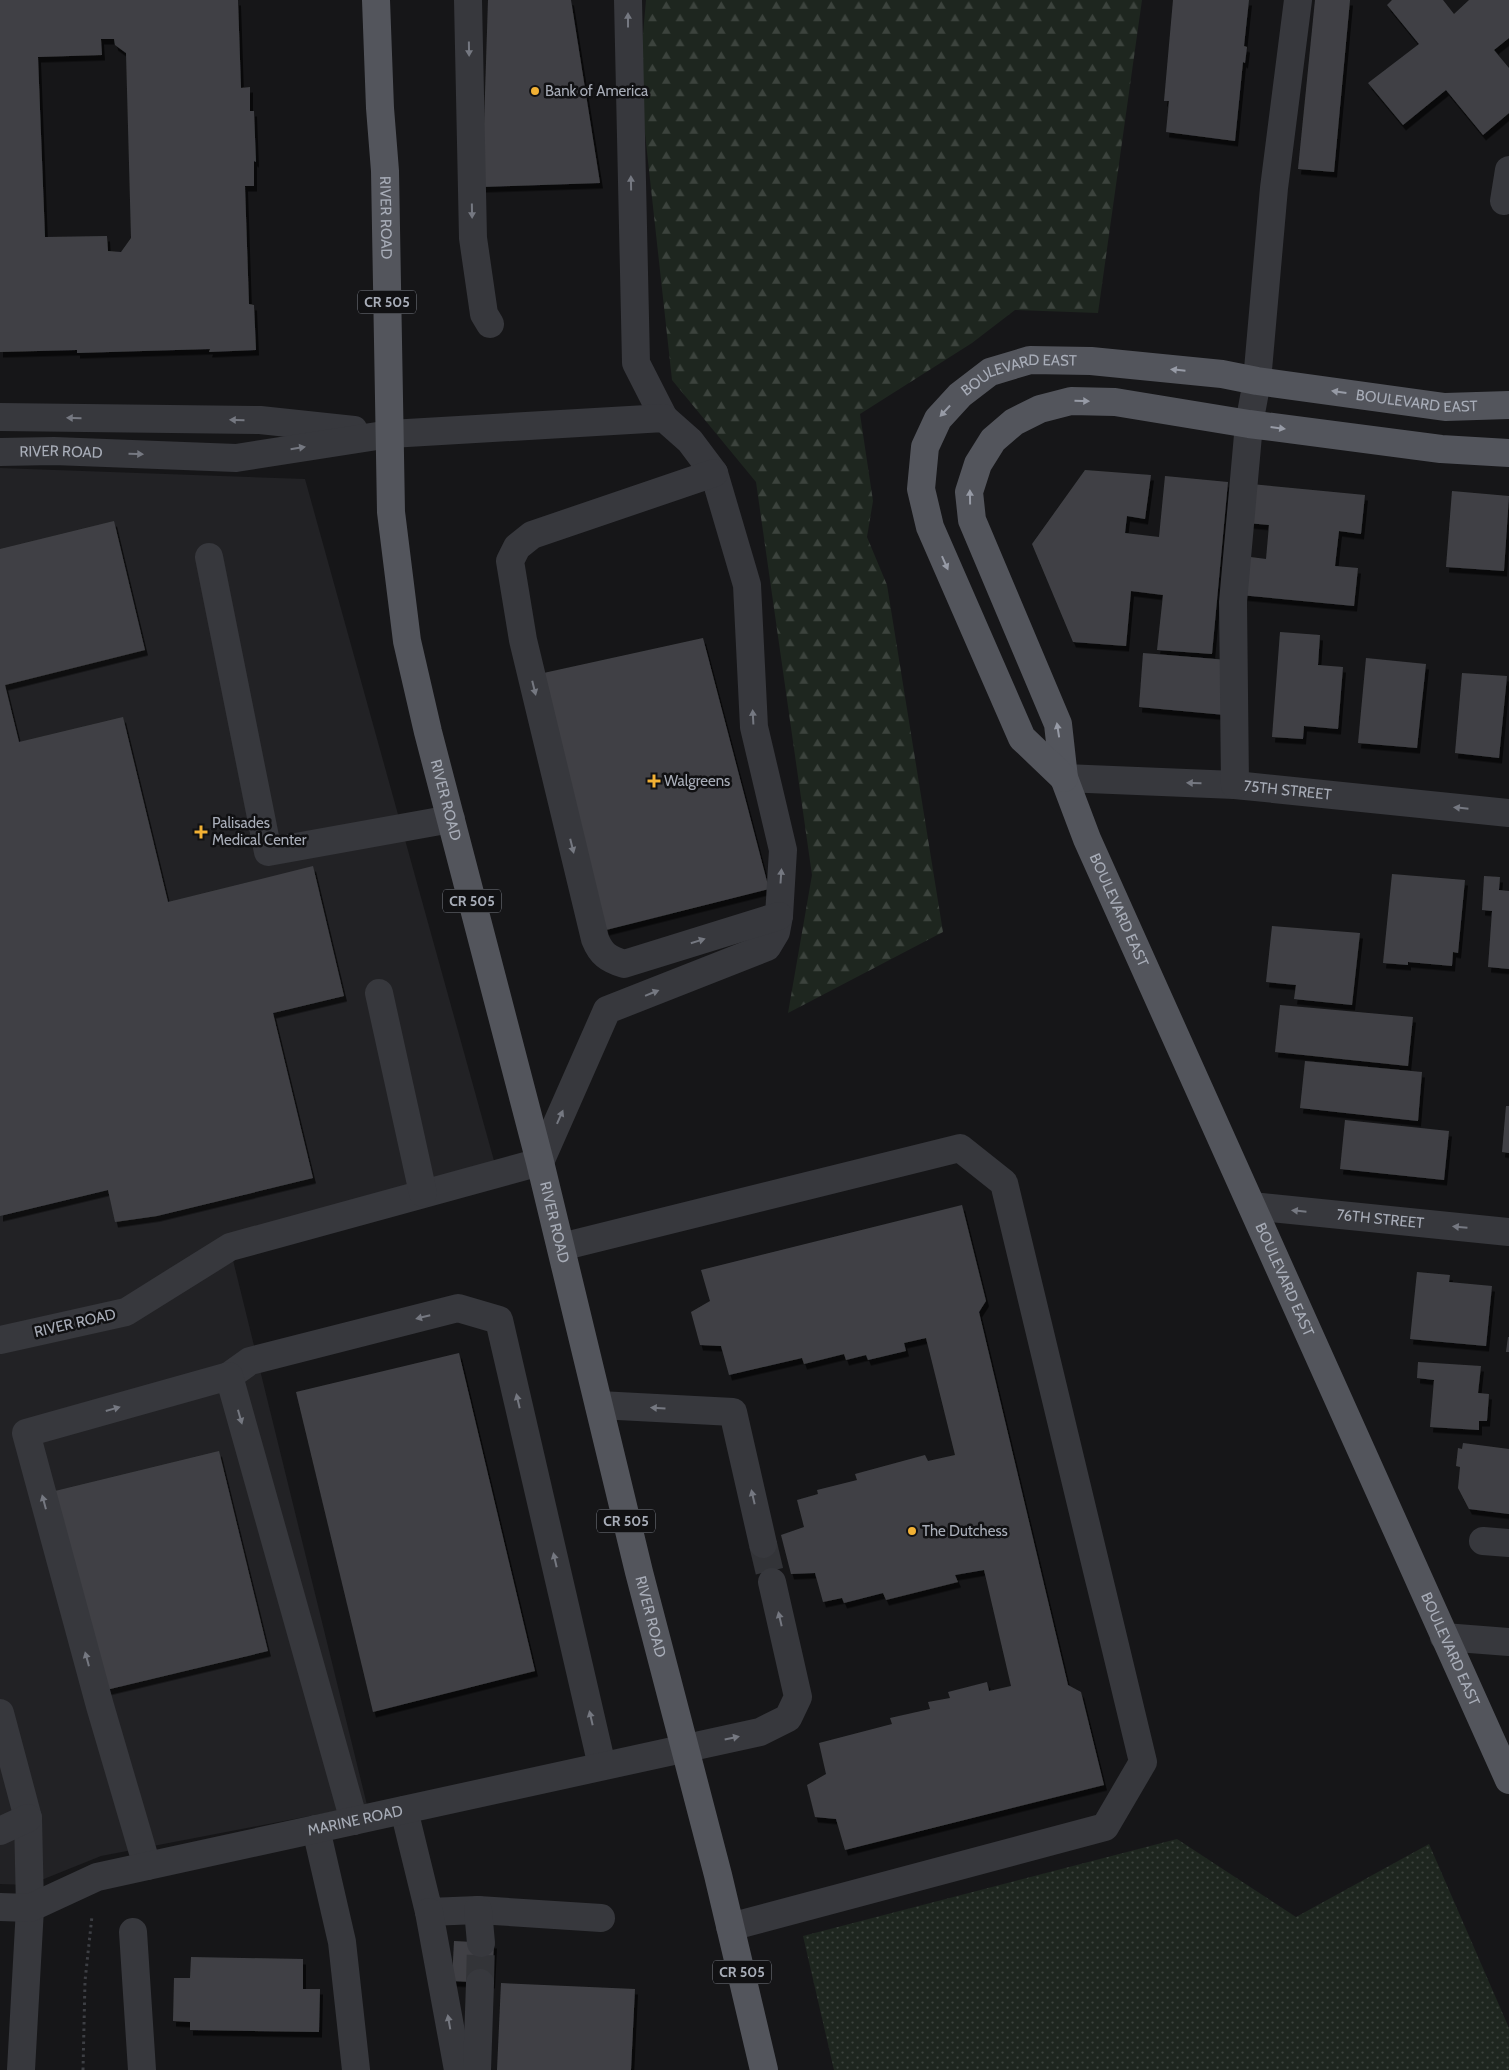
<svg xmlns="http://www.w3.org/2000/svg" width="1509" height="2070" font-family="Cabin,sans-serif">
  <style>
    .built { fill: #222225 }
    .forest { fill: url(#forest-firs) }
    .park { fill: url(#park-dots) }
    .building { fill: #404145; fill-rule: evenodd; filter: url(#shadow) }
    .lines { fill: none; stroke-linecap: round; stroke-linejoin: round }
    .minor-tunnel { stroke: #333438; stroke-width: 28; stroke-dasharray: 28 14; stroke-linecap: butt }
    .path { stroke: #3d3f44; stroke-width: 3; stroke-dasharray: 2.5 4; stroke-linecap: butt }
    .minor { stroke: #37383d; stroke-width: 28 }
    .major { stroke: #53555c; stroke-width: 28 }
    .oneway { fill: #757881 }
    .oneway2 { fill: #979ba6 }
    .poi-dot { fill: #f2b134; stroke: #111113; stroke-width: 2 }
    .labels { text-anchor: middle; stroke-width: 5; stroke-linejoin: round; paint-order: stroke }
    .shield { fill: #111113; stroke: #7b7e86; stroke-width: 1 }
    .shield-label { font-size: 14px; font-weight: bold; fill: #a8adb8 }
    .poi-label { font-size: 15px; fill: #a8adb8; stroke: #111113; text-anchor: start }
    .street-label { font-size: 15px; fill: #a8adb8; stroke: #111113 }
  </style>
  <defs>
    <pattern id="forest-firs" width="22" height="20" patternUnits="userSpaceOnUse" patternTransform="scale(1.25)"><rect width="22" height="20" fill="#1e261f"/><path d="M5 1l3.5 6h-7zM16 11l3.5 6h-7z" fill="#3c433d"/></pattern>
    <pattern id="park-dots" width="8" height="8" patternUnits="userSpaceOnUse" patternTransform="scale(1.25)"><rect width="8" height="8" fill="#1e261f"/><path d="M2 2h.1M6 6h.1" fill="none" stroke="#3c433d" stroke-width="1.8" stroke-linecap="round"/></pattern>
    <filter id="shadow"><feDropShadow dx="3" dy="5.5" stdDeviation="0" flood-color="#0009"/></filter>
  </defs>
  <rect width="100%" height="100%" fill="#161618"/>
  <polygon class="built" points="0,468 305,479 501,1186 231,1252 367,1805 101,1856 29,1885 0,1884"/>
  <polygon class="forest" points="646,0 1142,0 1098,313 1015,310 972,343 860,414 873,501 867,537 887,585 943,932 788,1013 812,875 756,482 672,380 639,79"/>
  <polygon class="park" points="1177,1839 1296,1917 1429,1844 1509,2028 1509,2070 834,2070 803,1936"/>
  <g class="building">
    <path d="M0,0H238L241,88L250,87V111H254L256,162L254,161V186H245L249,304L254,305L256,350L209,352L210,349L77,353V350L0,352ZM101,39H114L115,45L126,53L131,238L121,252L108,251L107,236L45,237L38,57L102,55Z"/>
    <polygon points="488,0 571,0 600,183 482,187"/>
    <polygon points="1173,0 1249,0 1244,46 1247,47 1245,63 1243,62 1235,141 1166,132 1169,101 1164,101"/>
    <polygon points="1315,0 1350,0 1334,172 1298,169"/>
    <polygon points="1392,0 1443,0 1454,14 1469,0 1509,0 1509,38 1494,50 1509,68 1509,113 1483,135 1446,90 1403,125 1368,83 1419,44 1387,5"/>
    <polygon points="1085,470 1151,475 1145,519 1127,516 1125,533 1159,537 1165,476 1228,482 1212,654 1157,650 1163,595 1131,591 1126,646 1073,642 1032,544"/>
    <polygon points="1251,484 1365,495 1361,534 1339,531 1335,566 1358,568 1354,606 1240,595 1243,556 1266,559 1269,525 1247,523"/>
    <polygon points="1452,491 1509,496 1504,571 1446,567"/>
    <polygon points="114,521 145,650 5,685 19,742 123,717 168,902 313,866 344,996 273,1013 313,1178 157,1216 115,1222 108,1190 0,1216 0,549"/>
    <polygon points="1280,632 1320,635 1318,665 1343,667 1338,729 1304,726 1303,739 1272,737"/>
    <polygon points="703,638 769,889 606,930 539,674"/>
    <polygon points="1143,653 1228,660 1225,715 1139,707"/>
    <polygon points="1366,658 1426,664 1417,748 1358,743"/>
    <polygon points="1462,673 1507,676 1499,758 1455,753"/>
    <polygon points="1392,874 1465,880 1458,953 1453,952 1452,966 1408,962 1408,965 1383,963"/>
    <polygon points="1484,876 1500,877 1499,890 1509,891 1509,969 1488,967 1492,911 1482,910"/>
    <polygon points="1272,926 1360,933 1352,1005 1294,999 1296,985 1266,982"/>
    <polygon points="1280,1005 1413,1017 1408,1066 1275,1052"/>
    <polygon points="1305,1061 1422,1072 1418,1121 1300,1108"/>
    <polygon points="1506,1106 1509,1106 1509,1153 1502,1152"/>
    <polygon points="1345,1120 1449,1131 1444,1180 1340,1169"/>
    <polygon points="962,1205 986,1301 979,1312 1068,1685 1081,1692 1104,1785 845,1850 836,1819 815,1817 807,1785 826,1774 819,1743 892,1724 890,1718 930,1709 928,1702 950,1698 948,1692 987,1682 989,1691 1011,1686 984,1570 955,1575 958,1582 886,1600 883,1593 844,1603 842,1598 823,1602 815,1573 791,1574 781,1535 804,1527 797,1500 818,1494 817,1490 857,1480 855,1474 925,1455 928,1461 955,1455 926,1338 904,1343 906,1351 868,1360 866,1355 846,1360 844,1354 804,1364 802,1358 729,1375 721,1346 700,1345 691,1312 710,1301 701,1270"/>
    <polygon points="1417,1272 1450,1275 1449,1282 1492,1286 1486,1346 1410,1339"/>
    <polygon points="1508,1337 1509,1337 1509,1352 1506,1352"/>
    <polygon points="459,1353 535,1671 373,1712 296,1392"/>
    <polygon points="1418,1362 1481,1366 1478,1393 1489,1394 1487,1421 1479,1421 1479,1430 1430,1427 1434,1380 1417,1378"/>
    <polygon points="1463,1443 1509,1449 1509,1514 1469,1509 1458,1488 1460,1467 1456,1466 1458,1448 1462,1449"/>
    <polygon points="219,1451 268,1651 106,1690 55,1491"/>
    <polygon points="454,1941 494,1943 492,1983 452,1981"/>
    <polygon points="191,1957 303,1959 303,1989 320,1989 319,2032 190,2030 190,2022 173,2021 174,1978 190,1978"/>
    <polygon points="501,1983 635,1989 631,2070 497,2070"/>
  </g>
  <g class="lines">
    <g class="minor-tunnel">
      <polyline points="763,1544 772,1582"/>
      <polyline points="480,1983 481,1943"/>
    </g>
    <polyline class="path" points="83,2070 85,1981 92,1916"/>
    <g class="minor">
      <polyline points="468,0 473,238 484,314 490,324"/>
      <polyline points="628,0 636,363 664,418"/>
      <polyline points="1504,201 1509,170"/>
      <polyline points="0,417 260,420 354,430"/>
      <path id="s1" d="M0,452L54,451L236,458L390,434L664,418L690,441L714,473L747,585L754,727L783,850L779,916L776,932L767,947L607,1010L540,1162L230,1247L126,1312L0,1340"/>
      <path d="M714,473L532,535L517,547L510,561L523,640L595,939C601,954 608,959 624,964L779,916"/>
      <polyline points="209,557 268,852 451,819"/>
      <path id="s2" d="M1064,778L1235,785L1509,813"/>
      <polyline points="1235,785 1233,602 1249,424 1257,381 1274,188 1298,0"/>
      <polyline points="379,993 423,1193"/>
      <path id="s3" d="M1252,1206L1509,1232"/>
      <polyline points="561,1247 960,1148 1004,1183 1143,1762 1105,1827 730,1927"/>
      <polyline points="229,1376 250,1361 458,1308 499,1320 602,1766"/>
      <polyline points="599,1405 733,1412 763,1544"/>
      <polyline points="1483,1541 1509,1543"/>
      <polyline points="1444,1637 1509,1642"/>
      <polyline points="0,1713 28,1818 30,1908 21,2070"/>
      <polyline points="404,1810 429,1912 478,1910 601,1918"/>
      <polyline points="316,1829 342,1942 356,2070"/>
      <polyline points="0,1831 28,1818"/>
      <polyline points="147,1866 100,1706 26,1433 229,1376 354,1821"/>
      <path id="s4" d="M0,1907L30,1908L97,1877L760,1732L788,1718L798,1697L772,1582"/>
      <polyline points="478,1910 481,1943"/>
      <polyline points="429,1912 458,2070"/>
      <polyline points="133,1932 142,2070"/>
      <polyline points="477,2070 480,1983"/>
    </g>
    <g class="major">
      <path id="s5" d="M376,0L380,108L385,171L391,512L407,641L428,732L540,1162L639,1572L718,1875L764,2070"/>
      <path id="s6" d="M1509,453L1441,449L1249,424L1115,402L1071,401L1040,409L1014,422L993,440L978,464L969,492L972,520L1058,724L1064,778L1087,839L1509,1780"/>
      <path id="s7" d="M1064,778L1022,738L930,527L921,489L925,447L938,419L960,395L990,372L1030,360L1091,361L1222,374L1257,381L1445,407L1509,405"/>
    </g>
  </g>
  <defs><path id="oneway-solid" d="M-6-.8H1V-3.2L6.5 0L1 3.2V.8H-6Z" transform="scale(1.25)"/></defs>
  <g class="oneway">
    <use href="#oneway-solid" transform="translate(628 20) rotate(-90)"/>
    <use href="#oneway-solid" transform="translate(469 49) rotate(89)"/>
    <use href="#oneway-solid" transform="translate(631 183) rotate(-91)"/>
    <use href="#oneway-solid" transform="translate(472 211) rotate(89)"/>
    <use href="#oneway-solid" transform="translate(74 418) rotate(-179)"/>
    <use href="#oneway-solid" transform="translate(237 420) rotate(-179)"/>
    <use href="#oneway-solid" transform="translate(298 448) rotate(-9)"/>
    <use href="#oneway-solid" transform="translate(136 454) rotate(2)"/>
    <use href="#oneway-solid" transform="translate(534 688) rotate(76)"/>
    <use href="#oneway-solid" transform="translate(753 717) rotate(-93)"/>
    <use href="#oneway-solid" transform="translate(1194 783) rotate(-178)"/>
    <use href="#oneway-solid" transform="translate(1461 808) rotate(-174)"/>
    <use href="#oneway-solid" transform="translate(572 846) rotate(76)"/>
    <use href="#oneway-solid" transform="translate(781 876) rotate(-86)"/>
    <use href="#oneway-solid" transform="translate(698 941) rotate(-17)"/>
    <use href="#oneway-solid" transform="translate(652 993) rotate(-22)"/>
    <use href="#oneway-solid" transform="translate(560 1117) rotate(-66)"/>
    <use href="#oneway-solid" transform="translate(1299 1211) rotate(-174)"/>
    <use href="#oneway-solid" transform="translate(1460 1227) rotate(-175)"/>
    <use href="#oneway-solid" transform="translate(423 1317) rotate(166)"/>
    <use href="#oneway-solid" transform="translate(518 1401) rotate(-103)"/>
    <use href="#oneway-solid" transform="translate(658 1408) rotate(-177)"/>
    <use href="#oneway-solid" transform="translate(113 1409) rotate(-16)"/>
    <use href="#oneway-solid" transform="translate(240 1417) rotate(74)"/>
    <use href="#oneway-solid" transform="translate(753 1497) rotate(-103)"/>
    <use href="#oneway-solid" transform="translate(44 1502) rotate(-105)"/>
    <use href="#oneway-solid" transform="translate(555 1560) rotate(-103)"/>
    <use href="#oneway-solid" transform="translate(780 1619) rotate(-103)"/>
    <use href="#oneway-solid" transform="translate(87 1659) rotate(-105)"/>
    <use href="#oneway-solid" transform="translate(591 1718) rotate(-103)"/>
    <use href="#oneway-solid" transform="translate(732 1738) rotate(-12)"/>
    <use href="#oneway-solid" transform="translate(449 2022) rotate(-100)"/>
  </g>
  <g class="oneway2">
    <use href="#oneway-solid" transform="translate(1178 370) rotate(-174)"/>
    <use href="#oneway-solid" transform="translate(1339 392) rotate(-172)"/>
    <use href="#oneway-solid" transform="translate(1082 401) rotate(1)"/>
    <use href="#oneway-solid" transform="translate(945 411) rotate(133)"/>
    <use href="#oneway-solid" transform="translate(1278 428) rotate(7)"/>
    <use href="#oneway-solid" transform="translate(970 497) rotate(-91)"/>
    <use href="#oneway-solid" transform="translate(945 563) rotate(66)"/>
    <use href="#oneway-solid" transform="translate(1058 730) rotate(-99)"/>
  </g>
  <g class="poi-dot">
    <circle cx="535" cy="91" r="5"/>
    <path d="M651.5 773.5h5v5h5v5h-5v5h-5v-5h-5v-5h5z"/>
    <path d="M198.5 824.5h5v5h5v5h-5v5h-5v-5h-5v-5h5z"/>
    <circle cx="912" cy="1531" r="5"/>
  </g>
  <g class="labels">
    <g class="shield">
      <rect x="358" y="290.5" width="58" height="23" rx="4"/>
      <rect x="443" y="889.5" width="58" height="23" rx="4"/>
      <rect x="597" y="1509.5" width="58" height="23" rx="4"/>
      <rect x="713" y="1960.5" width="58" height="23" rx="4"/>
    </g>
    <g class="shield-label">
      <text x="387" y="307">CR 505</text>
      <text x="472" y="906">CR 505</text>
      <text x="626" y="1526">CR 505</text>
      <text x="742" y="1977">CR 505</text>
    </g>
    <g class="poi-label">
      <text x="545" y="96">Bank of America</text>
      <text x="664" y="786">Walgreens</text>
      <text x="212" y="828">Palisades<tspan x="212" dy="17">Medical Center</tspan></text>
      <text x="922" y="1536">The Dutchess</text>
    </g>
    <g class="street-label">
      <text dy="5" stroke="none"><textPath href="#s5" startOffset="218">RIVER ROAD</textPath></text>
      <text dy="5" stroke="none"><textPath href="#s7" startOffset="498">BOULEVARD EAST</textPath></text>
      <text dy="5" stroke="none"><textPath href="#s7" startOffset="902">BOULEVARD EAST</textPath></text>
      <text dy="5" stroke="none"><textPath href="#s1" startOffset="61">RIVER ROAD</textPath></text>
      <text dy="5" stroke="none"><textPath href="#s2" startOffset="224">75TH STREET</textPath></text>
      <text dy="5" stroke="none"><textPath href="#s5" startOffset="806">RIVER ROAD</textPath></text>
      <text dy="5" stroke="none"><textPath href="#s6" startOffset="1035">BOULEVARD EAST</textPath></text>
      <text dy="5" stroke="none"><textPath href="#s3" startOffset="129">76TH STREET</textPath></text>
      <text dy="5" stroke="none"><textPath href="#s5" startOffset="1242">RIVER ROAD</textPath></text>
      <text dy="5" stroke="none"><textPath href="#s6" startOffset="1440">BOULEVARD EAST</textPath></text>
      <text transform="translate(75 1323) rotate(-13)" y="5">RIVER ROAD</text>
      <text dy="5" stroke="none"><textPath href="#s5" startOffset="1648">RIVER ROAD</textPath></text>
      <text dy="5" stroke="none"><textPath href="#s6" startOffset="1845">BOULEVARD EAST</textPath></text>
      <text dy="5" stroke="none"><textPath href="#s4" startOffset="368">MARINE ROAD</textPath></text>
    </g>
  </g>
</svg>
